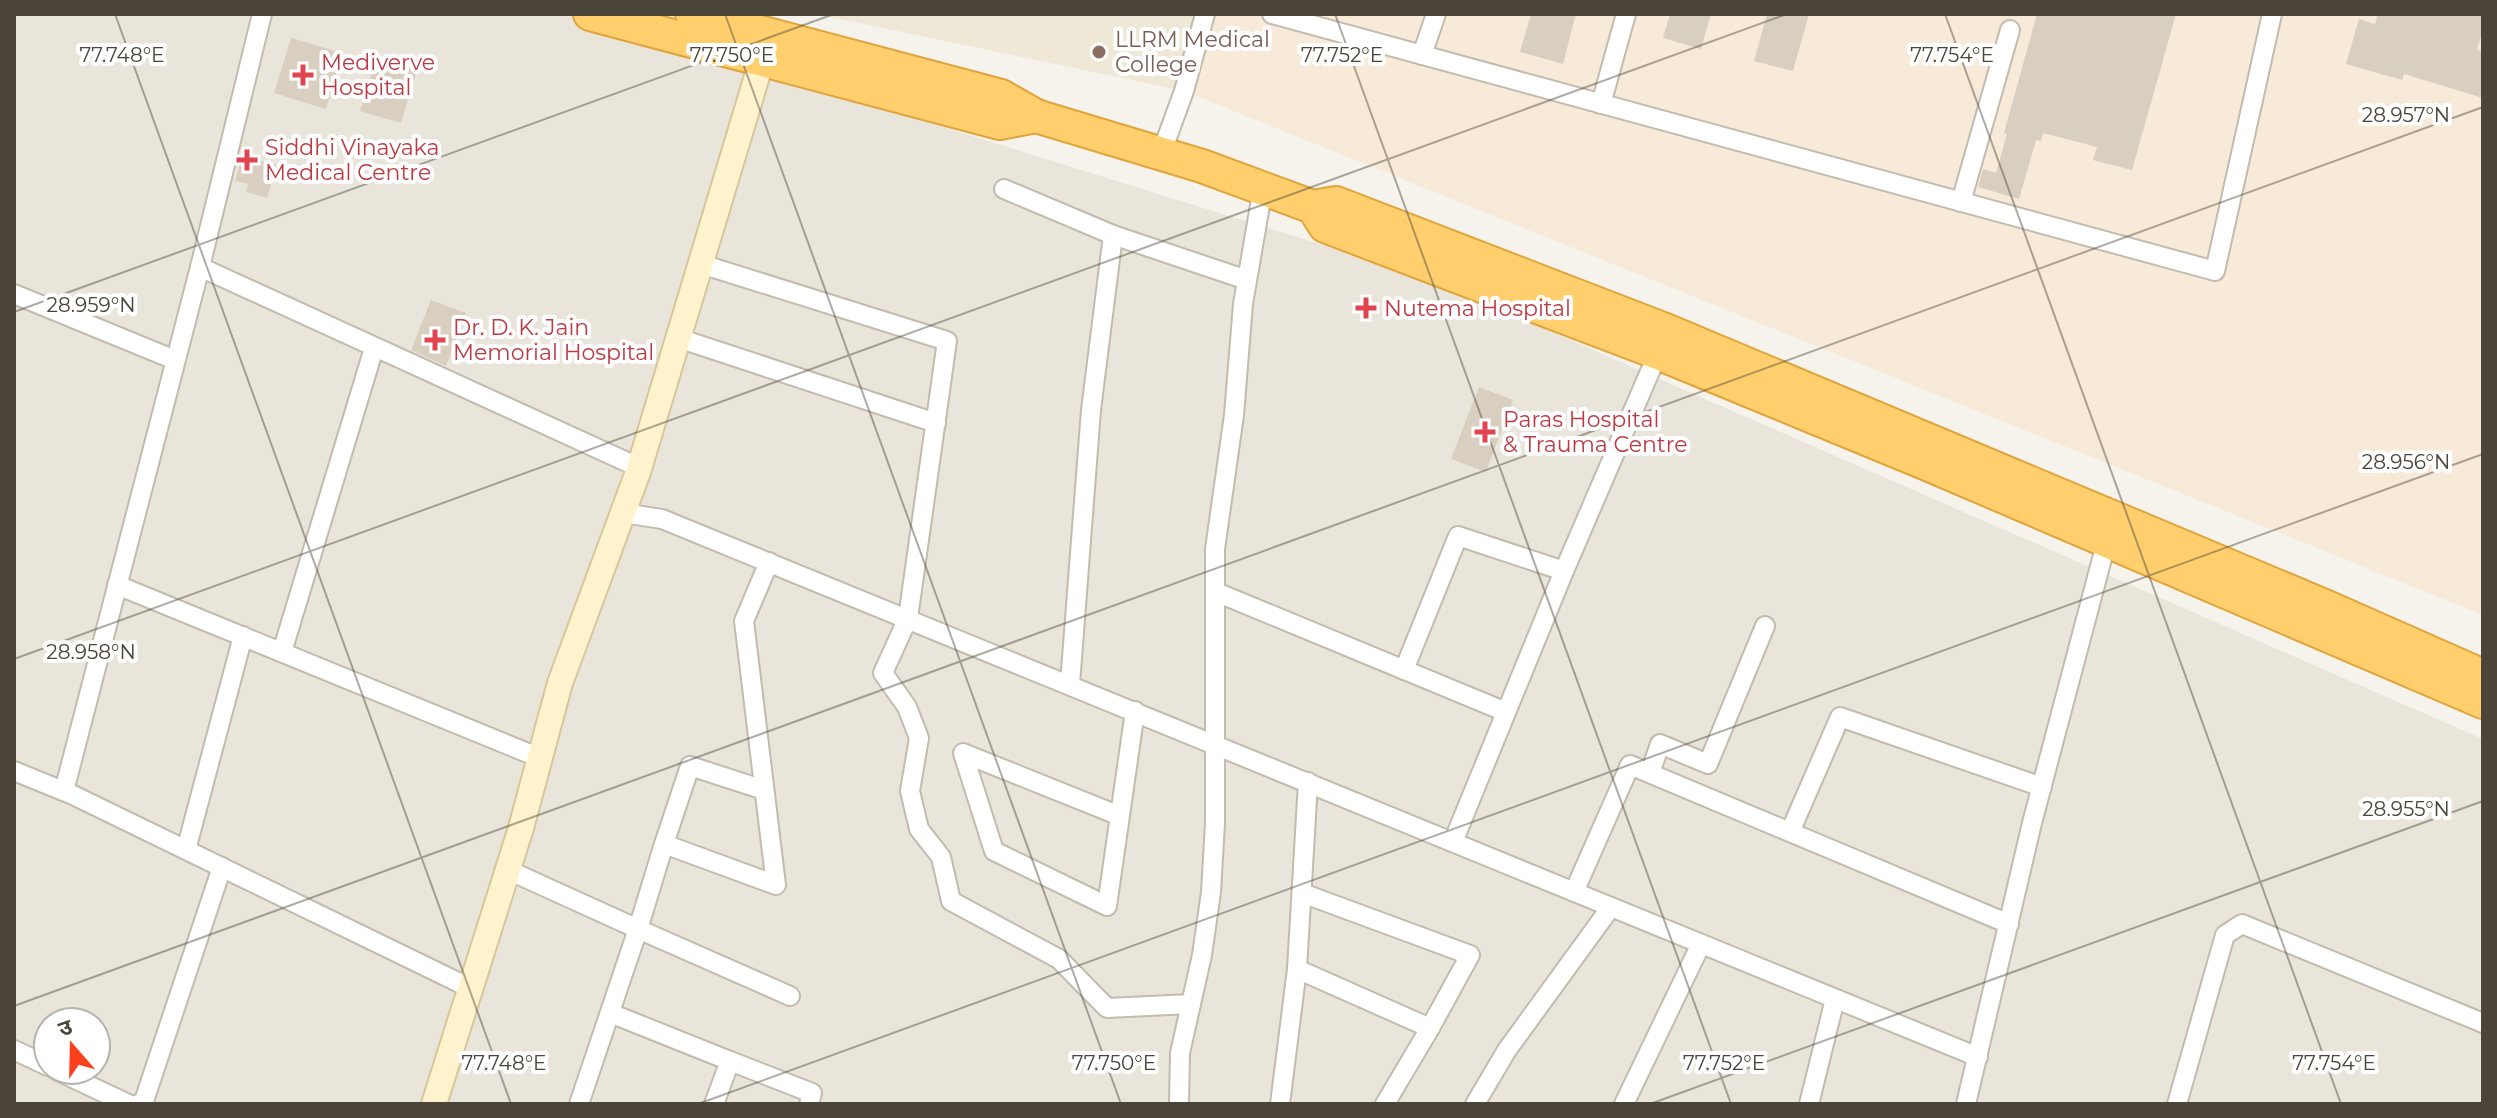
<svg xmlns="http://www.w3.org/2000/svg" width="2497" height="1118" font-family="Montserrat,'Noto Sans Devanagari',sans-serif">
  <style>
    .residential { fill: #eae5da; fill-rule: evenodd }
    .commercial { fill: #f7ead8 }
    .education { fill: #efe8d6 }
    .building { fill: #d8cfc1 }
    .lines { fill: none; stroke-linecap: round; stroke-linejoin: round }
    .street-casing { stroke: #c2bbae; stroke-width: 22 }
    .secondary-casing { stroke: #d6c79b; stroke-width: 28 }
    .highway-casing { stroke: #e0a43c; stroke-width: 36 }
    .street { stroke: #fff; stroke-width: 18 }
    .secondary { stroke: #fff3cd; stroke-width: 24 }
    .highway { stroke: #ffcf6e; stroke-width: 32 }
    .ticks { fill: none; stroke: #4b4439; stroke-width: 2; stroke-opacity: 0.45 }
    .education-dot { fill: #8d6e63; stroke: #fff; stroke-width: 3 }
    .health-dot { fill: #e0444e; stroke: #fff; stroke-width: 3 }
    .labels { text-anchor: middle; stroke-width: 8; stroke-linejoin: round; paint-order: stroke }
    .education-label { font-size: 22px; fill: #785e54; stroke: #fff; text-anchor: start }
    .health-label { font-size: 22px; fill: #be3a42; stroke: #fff; text-anchor: start }
    .ticks-label { font-size: 20px; text-anchor: middle; fill: #4b4439; stroke: #fff; stroke-width: 8; stroke-linejoin: round; paint-order: stroke }
  </style>
  <rect width="100%" height="100%" fill="#f6f3ec"/>
  <path class="residential" d="M14,14H579L1426,277L2483,739V1104H14ZM48,1022H96V1070H48Z"/>
  <polygon class="commercial" points="1211,14 2483,14 2483,615 1184,91"/>
  <polygon class="education" points="816,14 1211,14 1184,91"/>
  <g class="building">
    <polygon points="1531,14 1576,14 1563,64 1520,52"/>
    <polygon points="1670,14 1711,14 1701,49 1663,38"/>
    <polygon points="1767,14 1809,14 1793,71 1754,61"/>
    <polygon points="2037,14 2176,14 2132,170 2093,160 2097,147 2043,133 2041,141 2036,140 2019,199 1978,187 1983,169 1996,173 2007,134 2004,133"/>
    <polygon points="2378,14 2483,14 2483,30 2477,50 2483,52 2483,98 2404,74 2402,80 2346,64 2359,19 2375,24"/>
    <polygon points="291,38 343,53 326,109 274,93"/>
    <polygon points="376,58 417,70 401,123 360,111"/>
    <polygon points="242,156 277,165 267,198 246,192 248,184 235,181"/>
    <polygon points="431,300 466,313 446,366 411,350"/>
    <polygon points="1479,387 1513,400 1486,472 1451,459"/>
  </g>
  <g class="lines">
    <g class="street-casing">
      <g id="street">
        <polyline points="1272,14 2215,271 2272,14"/>
        <polyline points="1422,55 1436,14"/>
        <polyline points="1601,104 1626,14"/>
        <polyline points="1161,154 1184,91 1205,14"/>
        <polyline points="1004,189 1113,235 1247,280"/>
        <polyline points="1961,202 2010,30"/>
        <polyline points="701,264 947,341 908,618 883,673 907,707 919,738 910,791 919,829 941,857 951,901 1059,959 1107,1008 1191,1004"/>
        <polyline points="200,267 640,468"/>
        <polyline points="14,294 175,360"/>
        <polyline points="678,338 936,423"/>
        <polyline points="623,513 662,519 1978,1057"/>
        <polyline points="117,585 540,758"/>
        <polyline points="1216,592 1506,712"/>
        <polyline points="282,652 374,348"/>
        <polyline points="1404,670 1458,536 1564,571"/>
        <polyline points="1070,684 1091,410 1113,235"/>
        <polyline points="14,771 73,795 470,988"/>
        <polyline points="1650,773 1660,744 1708,764 1765,626"/>
        <polyline points="64,791 200,267 262,14"/>
        <polyline points="1120,816 963,753 994,851 1107,906 1135,711"/>
        <polyline points="1790,832 1840,717 2042,787"/>
        <polyline points="1453,842 1564,571 1661,346"/>
        <polyline points="664,844 690,766 764,790"/>
        <polyline points="186,850 243,636"/>
        <polyline points="508,870 638,929 664,844 776,885 744,621 769,562"/>
        <polyline points="1574,892 1630,765 2009,924"/>
        <polyline points="1302,893 1470,955 1430,1028 1297,969 1308,782"/>
        <polyline points="610,1013 730,1061 714,1104"/>
        <polyline points="14,1050 48,1066"/>
        <polyline points="730,1061 812,1093 809,1104"/>
        <polyline points="56,1070 128,1104"/>
        <polyline points="138,1104 143,1104 222,867"/>
        <polyline points="579,1104 638,929 790,996"/>
        <polyline points="1179,1104 1180,1053 1202,955 1211,892 1215,823 1215,549 1234,415 1243,304 1263,188"/>
        <polyline points="1280,1104 1297,969"/>
        <polyline points="1385,1104 1430,1028"/>
        <polyline points="1475,1104 1507,1050 1611,907"/>
        <polyline points="1624,1104 1701,944"/>
        <polyline points="1809,1104 1835,999"/>
        <polyline points="1966,1104 2032,823 2108,536"/>
        <polyline points="2177,1104 2225,935 2242,924 2483,1023"/>
      </g>
    </g>
    <g class="secondary-casing">
      <polyline id="secondary" points="434,1104 521,828 560,683 638,472 767,43"/>
    </g>
    <g class="highway-casing">
      <g id="highway">
        <polyline points="590,14 1000,123 1036,116"/>
        <polyline points="692,14 1001,96 1036,116 1202,166 1313,207 1336,203 1668,331 2327,607 2483,676"/>
        <polyline points="1313,207 1325,226 1658,353 1925,463 2483,702"/>
      </g>
    </g>
    <use href="#street" class="street"/>
    <use href="#secondary" class="secondary"/>
    <use href="#highway" class="highway"/>
  </g>
  <path class="ticks" d="M115,14L511,1104M725,14L1121,1104M1335,14L1731,1104M1945,14L2341,1104M14,312L834,14M14,659L1787,14M14,1006L2483,107M698,1104L2483,454M1650,1104L2483,801"/>
  <circle class="education-dot" cx="1099" cy="52" r="8"/>
  <g class="health-dot">
    <path d="M299 63h8v8h8v8h-8v8h-8v-8h-8v-8h8z"/>
    <path d="M243 148h8v8h8v8h-8v8h-8v-8h-8v-8h8z"/>
    <path d="M1362 296h8v8h8v8h-8v8h-8v-8h-8v-8h8z"/>
    <path d="M431 328h8v8h8v8h-8v8h-8v-8h-8v-8h8z"/>
    <path d="M1481 420h8v8h8v8h-8v8h-8v-8h-8v-8h8z"/>
  </g>
  <g class="labels">
    <g class="education-label">
      <text x="1115" y="47">LLRM Medical<tspan x="1115" dy="25">College</tspan></text>
    </g>
    <g class="health-label">
      <text x="321" y="70">Mediverve<tspan x="321" dy="25">Hospital</tspan></text>
      <text x="265" y="155">Siddhi Vinayaka<tspan x="265" dy="25">Medical Centre</tspan></text>
      <text x="1384" y="316">Nutema Hospital</text>
      <text x="453" y="335">Dr. D. K. Jain<tspan x="453" dy="25">Memorial Hospital</tspan></text>
      <text x="1503" y="427">Paras Hospital<tspan x="1503" dy="25">&amp; Trauma Centre</tspan></text>
    </g>
  </g>
  <g class="ticks-label">
    <text x="122" y="62">77.748°E</text>
    <text x="732" y="62">77.750°E</text>
    <text x="1342" y="62">77.752°E</text>
    <text x="1952" y="62">77.754°E</text>
    <text x="2406" y="122">28.957°N</text>
    <text x="91" y="312">28.959°N</text>
    <text x="2406" y="469">28.956°N</text>
    <text x="91" y="659">28.958°N</text>
    <text x="2406" y="816">28.955°N</text>
    <text x="504" y="1070">77.748°E</text>
    <text x="1114" y="1070">77.750°E</text>
    <text x="1724" y="1070">77.752°E</text>
    <text x="2334" y="1070">77.754°E</text>
  </g>
  <rect width="2497" height="1118" fill="none" stroke="#4b4439" stroke-width="32"/>
  <g transform="translate(72 1046) rotate(340)"><circle r="38" fill="#ffffff" stroke="#b7b4b0" stroke-width="2"/>
  <path d="M0-6L14 30L0 20L-14 30Z" fill="#fc3f1d"/>
  <text y="-12" font-size="22" font-weight="bold" text-anchor="middle" fill="#4b4439">उ</text>
  </g>
</svg>
